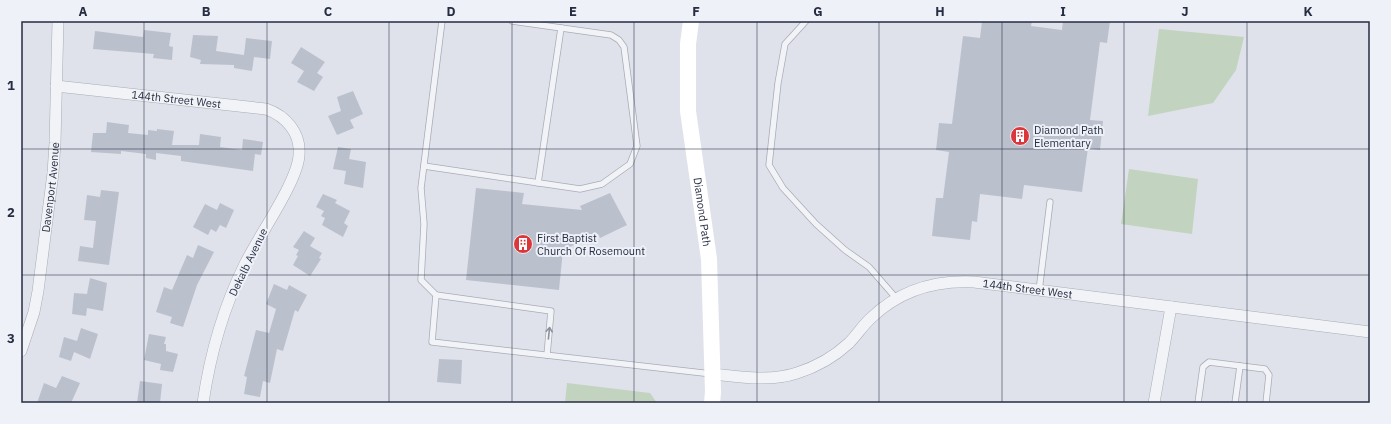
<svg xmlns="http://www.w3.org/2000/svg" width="1391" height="424" font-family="'IBM Plex Sans',sans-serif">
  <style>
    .green { fill: #c2d4bf }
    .building { fill: #bbc0cd }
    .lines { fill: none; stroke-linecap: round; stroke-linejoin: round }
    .lane-casing { stroke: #a8acb8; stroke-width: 7 }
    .street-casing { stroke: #a8acb8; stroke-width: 12 }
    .lane { stroke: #f2f3f7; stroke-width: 5.5 }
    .street { stroke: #f2f3f7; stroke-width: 11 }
    .secondary { stroke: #fff; stroke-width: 16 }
    .oneway { stroke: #8c909c }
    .grid { fill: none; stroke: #262d42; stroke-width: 1; stroke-opacity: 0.55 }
    .labels { text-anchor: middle; stroke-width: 4; stroke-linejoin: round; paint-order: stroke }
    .street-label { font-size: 11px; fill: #262d42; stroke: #eef1f7 }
    .poi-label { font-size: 11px; fill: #262d42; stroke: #eef1f7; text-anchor: start }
    .neatline { fill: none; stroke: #262d42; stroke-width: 1.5 }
    .grid-label { font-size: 13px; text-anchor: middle; font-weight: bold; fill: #262d42 }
  </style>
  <rect width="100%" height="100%" fill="#dfe2ea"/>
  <g class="green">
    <polygon points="1159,29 1244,37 1236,70 1213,103 1148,116"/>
    <polygon points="1129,169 1198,179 1192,234 1121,224"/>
    <polygon points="567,383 650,393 657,403 565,403"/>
  </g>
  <g class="building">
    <polygon points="982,21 1032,21 1031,26 1062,30 1063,21 1110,21 1107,43 1100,42 1090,120 1103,121 1100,150 1088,148 1082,192 1024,185 1022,199 980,194 977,222 972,221 970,240 932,236 936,198 943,198 949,152 936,150 939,123 952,124 963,36 980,38"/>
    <polygon points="144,30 171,33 169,46 173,47 172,60 153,58 154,54 93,49 95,31 143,37"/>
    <polygon points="193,35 218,36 216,51 244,55 246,38 272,41 270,59 254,57 252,71 234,68 234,65 200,64 201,60 190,57"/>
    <polygon points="301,47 325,62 317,73 323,77 314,91 297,82 304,71 291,63"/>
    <polygon points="353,91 363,114 350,120 354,128 337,135 328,116 341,111 337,97"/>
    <polygon points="107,122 129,125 128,133 148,135 148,130 157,131 157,129 174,131 172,145 199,145 200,134 221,137 220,147 242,150 243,139 257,141 263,142 261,155 255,154 253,171 181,161 181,156 156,153 156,160 146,158 146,154 121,151 121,154 91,152 93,133 106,133"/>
    <polygon points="338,147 351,149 349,159 366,162 363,188 344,184 346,171 333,169"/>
    <polygon points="476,188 524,193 522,204 582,210 580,206 610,193 627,225 600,238 598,234 563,250 559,290 466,280"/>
    <polygon points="101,190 119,192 109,265 78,261 80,246 93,248 96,221 84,220 87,195 100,197"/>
    <polygon points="323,194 337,200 335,203 350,211 344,223 348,226 343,237 322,225 325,218 321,216 324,211 316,207"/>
    <polygon points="220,203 234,210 226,228 220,225 216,232 211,229 208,235 193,227 205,204 217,210"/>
    <polygon points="304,231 315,238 310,246 322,253 319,258 321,259 310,276 293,265 298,256 296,255 299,250 293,247"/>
    <polygon points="198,245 214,252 197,285 183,327 170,323 172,317 156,312 164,287 172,290 187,255 193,258"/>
    <polygon points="90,278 107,283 103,311 87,308 86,316 72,314 74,293 87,294"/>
    <polygon points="274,284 287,290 289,285 307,295 298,312 295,310 283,351 277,349 270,383 263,381 260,397 244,394 247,377 244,376 256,330 269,333 276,309 266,304"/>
    <polygon points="81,328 98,334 90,359 74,352 71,361 59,357 64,337 77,341"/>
    <polygon points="149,334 166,337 164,344 166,344 166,351 178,354 173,372 160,370 161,364 144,360"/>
    <polygon points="439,359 462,360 461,384 437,382"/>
    <polygon points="62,376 80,383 71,403 37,403 44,383 56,388"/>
    <polygon points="140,381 162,384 160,403 137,403"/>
  </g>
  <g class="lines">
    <g class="lane-casing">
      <g id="lane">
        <polyline points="442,21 421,188 424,224 421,280 436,295 432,342 712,374"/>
        <polyline points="806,21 785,44 778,83 769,165 783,188 816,224 845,250 869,267 896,298"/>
        <polyline points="424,166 580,189 602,184 630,164 637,146 624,47 619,40 611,35 512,21"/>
        <polyline points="538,183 561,28"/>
        <polyline points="1039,291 1050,202"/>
        <polyline points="436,295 551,311 547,355"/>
        <polyline points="1198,403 1203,367 1209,362 1265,369 1269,375 1266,403"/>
        <polyline points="1235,403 1240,366"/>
      </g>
    </g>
    <g class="street-casing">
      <g id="street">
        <path id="s1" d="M56,86L266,109C286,116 301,133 299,155C298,181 258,237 245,264C223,308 210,355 203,403"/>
        <path id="s2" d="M21,351L34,312L38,291L53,173L55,143L58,21"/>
        <path id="s3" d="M713,374C740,377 770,382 797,373C816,367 834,357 849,343C857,335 863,325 871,318C900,290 935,280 974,282L1370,332"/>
        <polyline points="1154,403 1171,307"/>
      </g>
    </g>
    <use href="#lane" class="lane"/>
    <use href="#street" class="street"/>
    <path class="secondary" id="s4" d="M691,21L688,44V111L709,259L713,392L712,403"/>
  </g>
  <defs><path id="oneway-shaft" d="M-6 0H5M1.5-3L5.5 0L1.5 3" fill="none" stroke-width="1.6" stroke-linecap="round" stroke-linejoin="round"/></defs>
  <use class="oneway" href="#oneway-shaft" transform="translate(549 333) rotate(-84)"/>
  <path class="grid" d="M144,21V403M267,21V403M389,21V403M512,21V403M634,21V403M757,21V403M879,21V403M1002,21V403M1124,21V403M1247,21V403M21,149H1370M21,275H1370"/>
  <defs>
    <g id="building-disc" transform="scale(1)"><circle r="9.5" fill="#db373b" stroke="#eef1f7"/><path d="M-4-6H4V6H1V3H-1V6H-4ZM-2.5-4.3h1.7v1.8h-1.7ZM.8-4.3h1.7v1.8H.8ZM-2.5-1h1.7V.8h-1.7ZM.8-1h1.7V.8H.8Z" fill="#fff"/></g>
  </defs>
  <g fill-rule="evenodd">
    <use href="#building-disc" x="1020" y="136"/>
    <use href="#building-disc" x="523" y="244"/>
  </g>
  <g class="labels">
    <g class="street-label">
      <text dy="4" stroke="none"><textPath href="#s1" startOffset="121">144th Street West</textPath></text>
      <text dy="4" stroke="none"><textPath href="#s2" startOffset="167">Davenport Avenue</textPath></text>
      <text dy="4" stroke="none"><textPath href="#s4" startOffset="192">Diamond Path</textPath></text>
      <text transform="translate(248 262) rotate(-64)" y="4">Dekalb Avenue</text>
      <text dy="4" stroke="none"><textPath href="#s3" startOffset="345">144th Street West</textPath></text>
    </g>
    <g class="poi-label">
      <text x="1034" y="134">Diamond Path<tspan x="1034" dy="13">Elementary</tspan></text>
      <text x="537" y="242">First Baptist<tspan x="537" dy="13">Church Of Rosemount</tspan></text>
    </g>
  </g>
  <rect width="1391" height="424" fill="none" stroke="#eef1f7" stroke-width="44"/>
  <rect x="22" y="22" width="1347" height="380" class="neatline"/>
  <g class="grid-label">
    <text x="83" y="16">A</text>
    <text x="206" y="16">B</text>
    <text x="328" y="16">C</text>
    <text x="451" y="16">D</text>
    <text x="573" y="16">E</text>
    <text x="696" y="16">F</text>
    <text x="818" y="16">G</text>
    <text x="940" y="16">H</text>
    <text x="1063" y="16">I</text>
    <text x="1185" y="16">J</text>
    <text x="1308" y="16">K</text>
    <text x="11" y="90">1</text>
    <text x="11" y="217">2</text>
    <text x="11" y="343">3</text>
  </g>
</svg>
